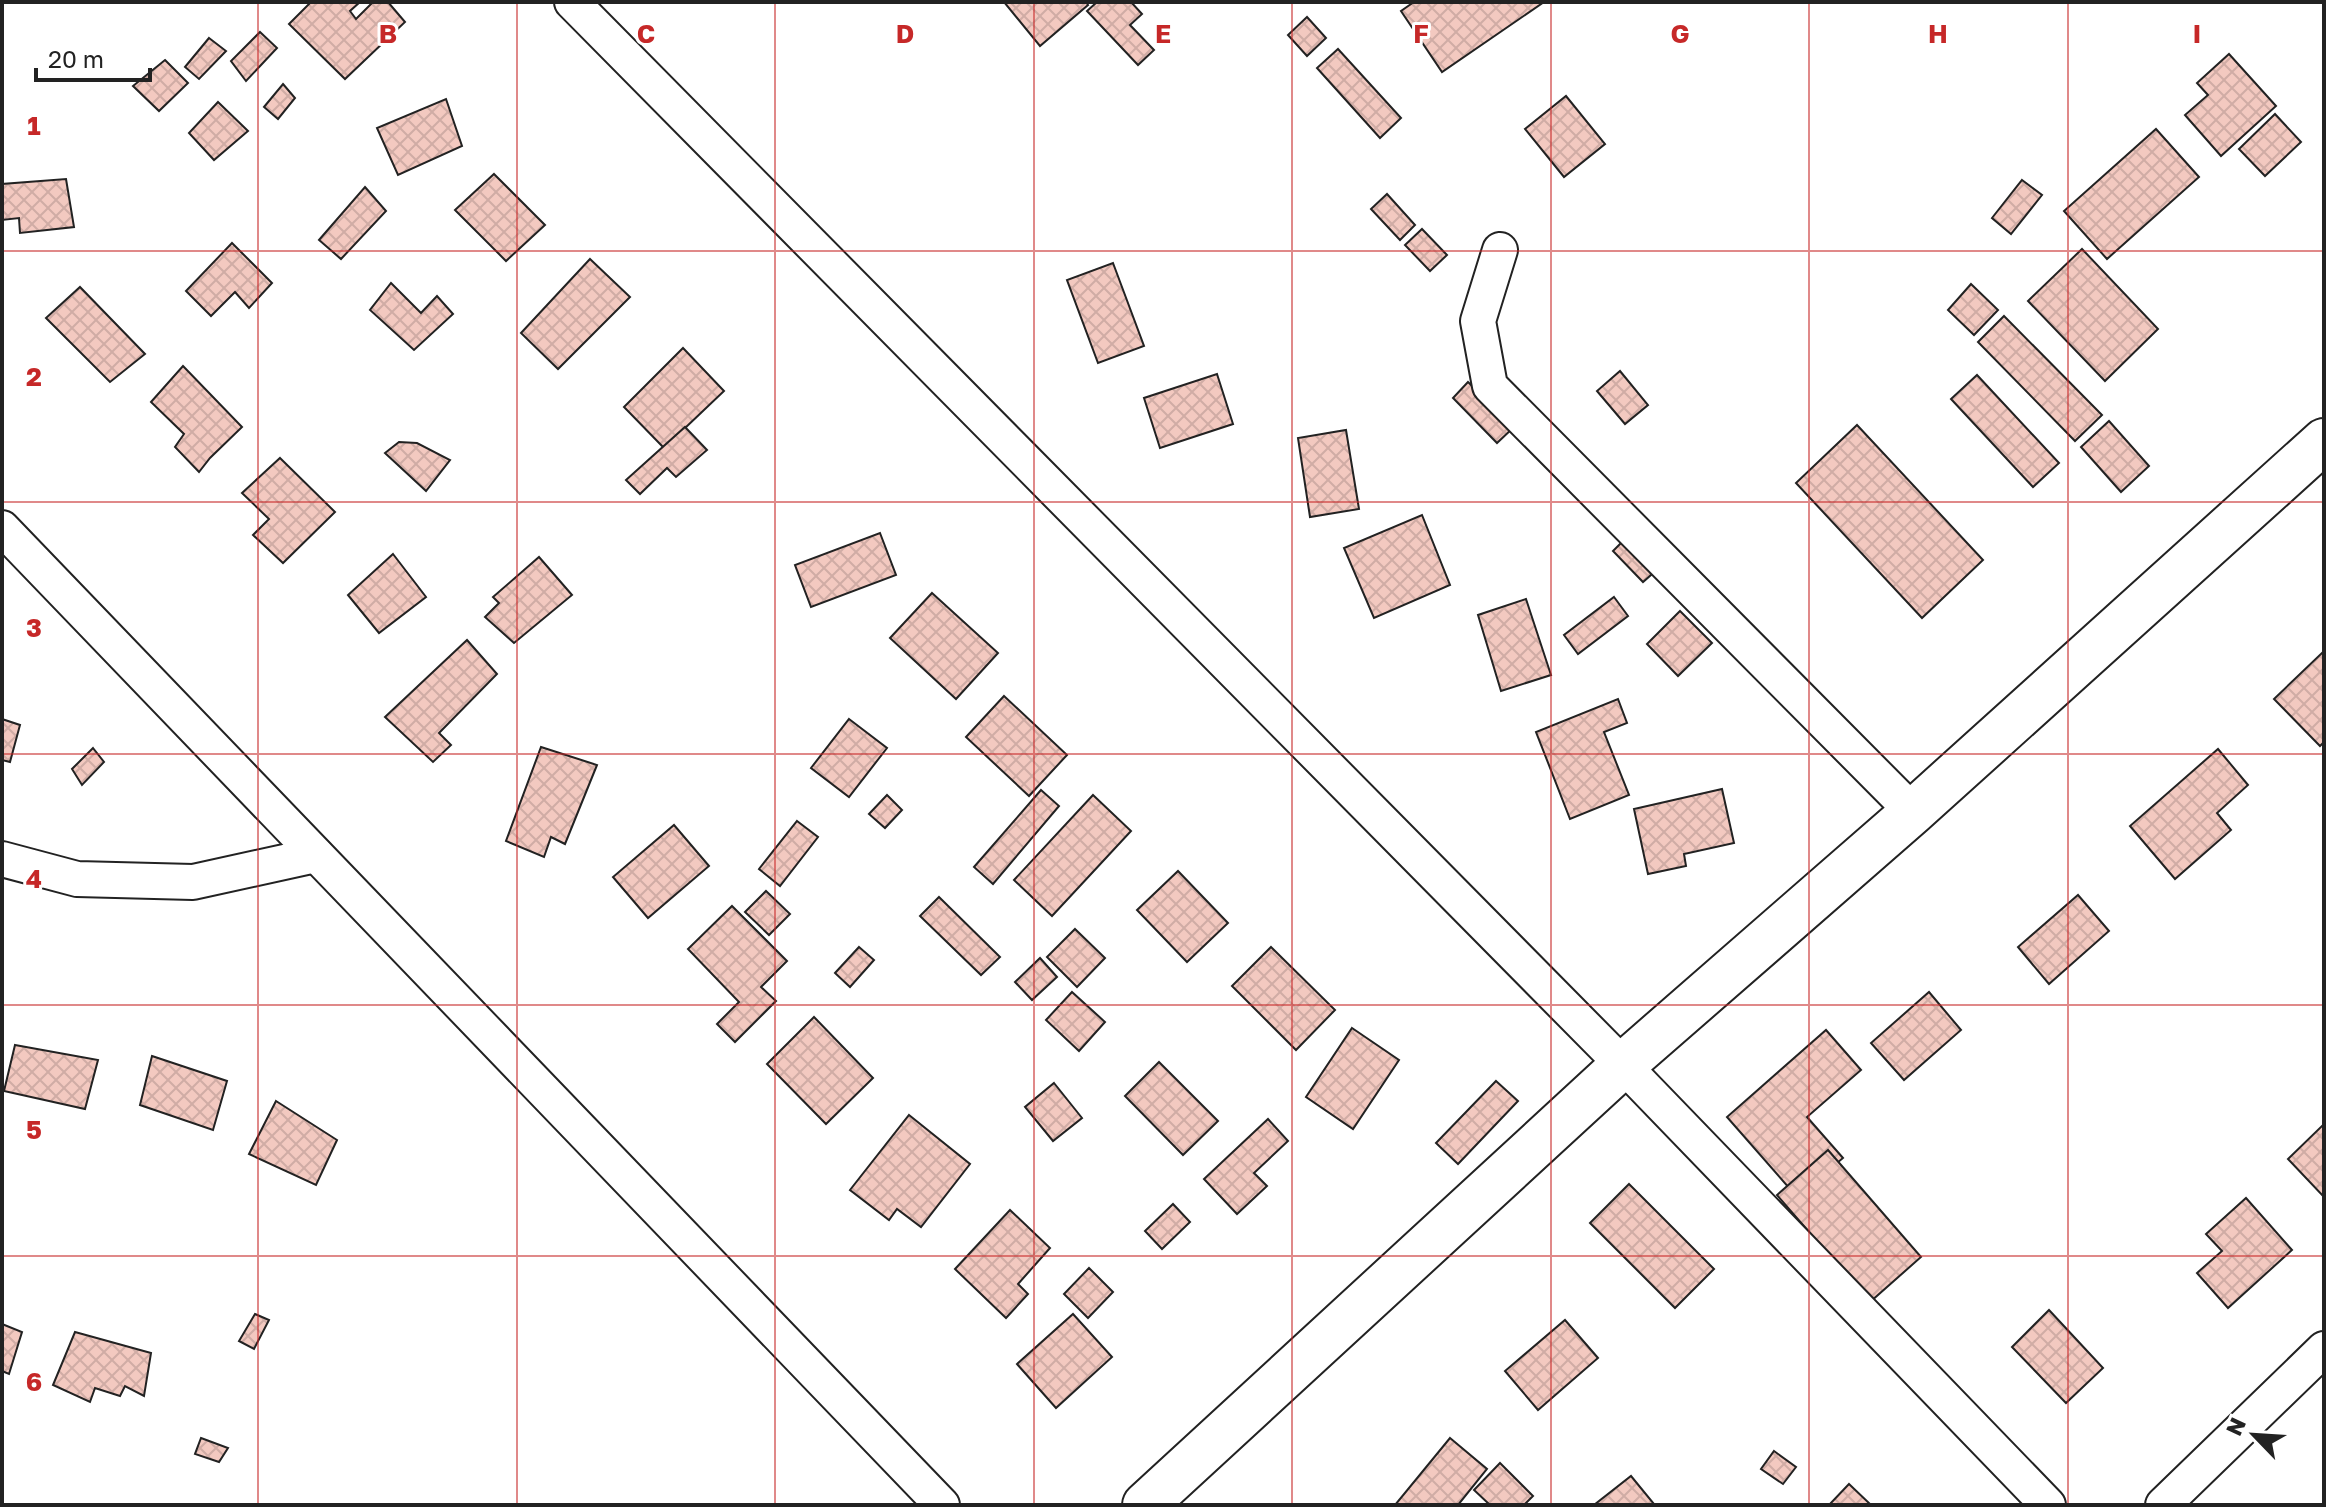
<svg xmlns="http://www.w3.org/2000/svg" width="2326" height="1507" font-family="'Golos Text',sans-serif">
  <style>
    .building { fill: url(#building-cross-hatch); stroke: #222; stroke-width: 2 }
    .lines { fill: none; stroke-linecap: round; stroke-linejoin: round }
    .minor-casing { stroke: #222; stroke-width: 38 }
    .tertiary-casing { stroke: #222; stroke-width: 48 }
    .minor { stroke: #fff; stroke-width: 34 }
    .tertiary { stroke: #fff; stroke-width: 44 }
    .grid { fill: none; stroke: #c62828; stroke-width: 2; stroke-opacity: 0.55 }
    .grid-label { font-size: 26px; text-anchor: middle; font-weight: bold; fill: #c62828; stroke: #fff; stroke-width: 6; stroke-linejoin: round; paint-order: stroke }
  </style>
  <defs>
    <pattern id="building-cross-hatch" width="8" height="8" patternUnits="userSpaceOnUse" patternTransform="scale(2)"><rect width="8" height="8" fill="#f3c9c0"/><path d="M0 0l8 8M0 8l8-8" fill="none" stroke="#d0aca5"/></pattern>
  </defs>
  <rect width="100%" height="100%" fill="#fff"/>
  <g class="building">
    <polygon points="311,2 360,2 350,11 356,19 373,2 388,2 405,22 345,79 289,24"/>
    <polygon points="1004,2 1086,2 1088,5 1040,46"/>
    <polygon points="1097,2 1131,2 1142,14 1130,25 1154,50 1138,65 1087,11"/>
    <polygon points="1414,2 1544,2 1442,72 1401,11"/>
    <polygon points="1307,17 1326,38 1307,56 1288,35"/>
    <polygon points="260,32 277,48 246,81 231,61"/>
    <polygon points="209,38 226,51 199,79 185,67"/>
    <polygon points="1338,49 1401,118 1380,138 1317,68"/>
    <polygon points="2229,54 2276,106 2221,156 2185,115 2208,95 2197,83"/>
    <polygon points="165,60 188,83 159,111 133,86"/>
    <polygon points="283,84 295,98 278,119 264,107"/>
    <polygon points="1566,96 1605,144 1564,177 1525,129"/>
    <polygon points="446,99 462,146 398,175 377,128"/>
    <polygon points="218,102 248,131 214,160 189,133"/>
    <polygon points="2275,114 2301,142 2265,176 2239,149"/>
    <polygon points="2156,129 2199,177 2107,259 2064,211"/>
    <polygon points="494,174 545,225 506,261 455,210"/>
    <polygon points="66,179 74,227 20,233 19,218 2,220 2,184"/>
    <polygon points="2022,180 2042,195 2011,234 1992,218"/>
    <polygon points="365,187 386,211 341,259 319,240"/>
    <polygon points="1387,194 1415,225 1400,240 1371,209"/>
    <polygon points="1422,229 1447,255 1430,271 1405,245"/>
    <polygon points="232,243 272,283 249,308 235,292 211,316 186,291"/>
    <polygon points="2082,249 2158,329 2105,381 2028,301"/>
    <polygon points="590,259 630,297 558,369 521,333"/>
    <polygon points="1113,263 1144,346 1098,363 1067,280"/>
    <polygon points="391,283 421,313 437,296 453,314 414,350 370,310"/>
    <polygon points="1971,284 1998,310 1974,335 1948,310"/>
    <polygon points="80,287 145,354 110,382 46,318"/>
    <polygon points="2004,316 2102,415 2075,441 1978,342"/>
    <polygon points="683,348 724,391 664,448 624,407"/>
    <polygon points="183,366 242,427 210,458 199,472 175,447 184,434 151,402"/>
    <polygon points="1620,371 1648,405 1625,424 1597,391"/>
    <polygon points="1217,374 1233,424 1160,448 1144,398"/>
    <polygon points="1977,375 2059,463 2033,487 1951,399"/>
    <polygon points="1468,382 1514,427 1497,443 1453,398"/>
    <polygon points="2109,421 2149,466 2121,492 2081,447"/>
    <polygon points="1857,425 1983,560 1922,618 1796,483"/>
    <polygon points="685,427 707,450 676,477 667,468 640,494 626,480"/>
    <polygon points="1346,430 1359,509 1310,517 1298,438"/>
    <polygon points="399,442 417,443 450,460 426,491 385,453"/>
    <polygon points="280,458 335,512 283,563 253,535 269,519 242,493"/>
    <polygon points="1422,515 1450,585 1374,618 1344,548"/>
    <polygon points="880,533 896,575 811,607 795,565"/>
    <polygon points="1628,536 1659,568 1643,582 1613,551"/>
    <polygon points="393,554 426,597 379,633 348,595"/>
    <polygon points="539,557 572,595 514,643 485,617 499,603 493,597"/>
    <polygon points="932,593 998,653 956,699 890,638"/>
    <polygon points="1614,597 1628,616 1578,654 1564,635"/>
    <polygon points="1526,599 1551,675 1501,691 1478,615"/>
    <polygon points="1680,611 1712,643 1678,676 1647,644"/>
    <polygon points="467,640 497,674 439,733 451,745 433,762 385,717"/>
    <polygon points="2324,651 2324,742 2320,746 2274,699"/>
    <polygon points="1004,696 1067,755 1029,796 966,737"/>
    <polygon points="1618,699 1627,723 1604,732 1629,795 1570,819 1536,732"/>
    <polygon points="2,719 20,725 10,762 2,760"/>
    <polygon points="849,719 887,748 849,797 811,768"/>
    <polygon points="541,747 597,765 565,844 551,837 544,857 506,841"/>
    <polygon points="93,748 104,762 82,785 72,769"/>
    <polygon points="2218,749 2248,785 2217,813 2231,830 2175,879 2130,826"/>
    <polygon points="1722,789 1734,843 1684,854 1686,866 1648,874 1634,809"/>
    <polygon points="1041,790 1059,806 993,884 974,867"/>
    <polygon points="887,795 902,810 885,828 869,814"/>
    <polygon points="1093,795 1131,831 1052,916 1014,880"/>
    <polygon points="797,821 818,837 780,886 759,869"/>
    <polygon points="674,825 709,866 648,918 613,877"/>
    <polygon points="1178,871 1228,923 1187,962 1137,910"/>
    <polygon points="766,891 790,914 769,935 745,912"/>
    <polygon points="2078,895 2109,931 2049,984 2018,947"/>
    <polygon points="939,897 1000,957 981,975 920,916"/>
    <polygon points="732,906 787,961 761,987 776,1001 735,1042 717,1024 739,1002 688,949"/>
    <polygon points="1075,929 1105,958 1077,987 1047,957"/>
    <polygon points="859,947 874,960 850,987 835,973"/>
    <polygon points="1271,947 1335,1010 1296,1050 1232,986"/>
    <polygon points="1040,958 1057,977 1032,1000 1015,982"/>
    <polygon points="1072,992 1105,1022 1079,1051 1046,1020"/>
    <polygon points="1929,992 1961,1030 1904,1080 1871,1043"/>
    <polygon points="814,1017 873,1078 826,1124 767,1064"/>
    <polygon points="1352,1028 1399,1060 1353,1129 1306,1097"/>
    <polygon points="1826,1030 1861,1070 1807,1117 1843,1158 1797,1197 1727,1117"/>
    <polygon points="15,1045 98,1060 85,1109 4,1091"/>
    <polygon points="152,1056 227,1081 213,1130 140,1105"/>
    <polygon points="1159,1062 1218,1121 1183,1155 1125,1096"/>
    <polygon points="1496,1081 1518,1101 1458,1164 1436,1143"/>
    <polygon points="1054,1083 1082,1118 1053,1141 1025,1107"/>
    <polygon points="276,1101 337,1140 316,1185 249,1154"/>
    <polygon points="909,1115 970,1164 921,1227 897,1209 889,1220 850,1190"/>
    <polygon points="1268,1119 1288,1141 1254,1173 1267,1186 1237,1214 1204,1179"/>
    <polygon points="2324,1124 2324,1197 2288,1159"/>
    <polygon points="1828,1150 1921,1257 1870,1302 1777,1195"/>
    <polygon points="1629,1184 1714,1269 1675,1308 1590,1223"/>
    <polygon points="2246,1198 2292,1250 2228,1308 2197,1273 2222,1251 2206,1234"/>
    <polygon points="1173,1204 1190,1222 1162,1249 1145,1231"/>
    <polygon points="1010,1210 1050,1248 1018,1284 1028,1294 1006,1318 955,1269"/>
    <polygon points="1089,1268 1113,1292 1088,1318 1064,1294"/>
    <polygon points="2049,1310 2103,1368 2066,1403 2012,1347"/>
    <polygon points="255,1314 269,1320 254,1349 239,1341"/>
    <polygon points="1073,1314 1112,1357 1056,1408 1017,1364"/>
    <polygon points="1565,1320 1598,1358 1538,1410 1505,1371"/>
    <polygon points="2,1324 22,1332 9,1374 2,1371"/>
    <polygon points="75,1332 151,1353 144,1396 125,1386 120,1396 95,1388 90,1402 53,1385"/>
    <polygon points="201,1438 228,1448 219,1462 195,1454"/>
    <polygon points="1450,1438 1487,1469 1458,1505 1395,1505"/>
    <polygon points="1774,1451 1796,1467 1783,1484 1761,1469"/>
    <polygon points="1500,1463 1533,1496 1524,1505 1490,1505 1474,1490"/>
    <polygon points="1631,1476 1654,1504 1594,1505"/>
    <polygon points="1849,1484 1871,1505 1829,1505"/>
  </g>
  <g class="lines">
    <g class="minor-casing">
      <g id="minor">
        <polyline points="572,2 1623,1065 2048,1505"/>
        <polyline points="1500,250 1478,321 1490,386 1913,812"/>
        <polyline points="2,528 942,1505"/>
        <polyline points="2,859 77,879 193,882 316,855"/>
        <polyline points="2163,1505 2324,1349"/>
      </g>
    </g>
    <g class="tertiary-casing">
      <polyline id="tertiary" points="1145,1505 1623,1065 1913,812 2324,441"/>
    </g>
    <use href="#minor" class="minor"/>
    <use href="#tertiary" class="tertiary"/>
  </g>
  <path class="grid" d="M258,2V1505M517,2V1505M775,2V1505M1034,2V1505M1292,2V1505M1551,2V1505M1809,2V1505M2068,2V1505M2,251H2324M2,502H2324M2,754H2324M2,1005H2324M2,1256H2324"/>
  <g class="grid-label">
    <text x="388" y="43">B</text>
    <text x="646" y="43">C</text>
    <text x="905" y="43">D</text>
    <text x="1163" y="43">E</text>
    <text x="1421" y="43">F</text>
    <text x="1680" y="43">G</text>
    <text x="1938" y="43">H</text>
    <text x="2197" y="43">I</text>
    <text x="34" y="135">1</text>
    <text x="34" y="386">2</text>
    <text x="34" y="637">3</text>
    <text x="34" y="888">4</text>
    <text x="34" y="1139">5</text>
    <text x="34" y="1391">6</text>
  </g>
  <rect width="2326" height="1507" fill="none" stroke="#222222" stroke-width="8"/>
  <g transform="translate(2254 1435) rotate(295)" stroke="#ffffff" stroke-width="6" paint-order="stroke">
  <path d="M0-6L14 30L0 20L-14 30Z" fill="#222222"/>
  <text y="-12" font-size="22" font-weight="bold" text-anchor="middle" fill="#222222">N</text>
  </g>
  <path d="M36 68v12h114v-12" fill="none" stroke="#222222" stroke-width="4"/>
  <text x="48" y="68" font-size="24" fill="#222222" stroke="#ffffff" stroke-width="6" paint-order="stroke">20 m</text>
</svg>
